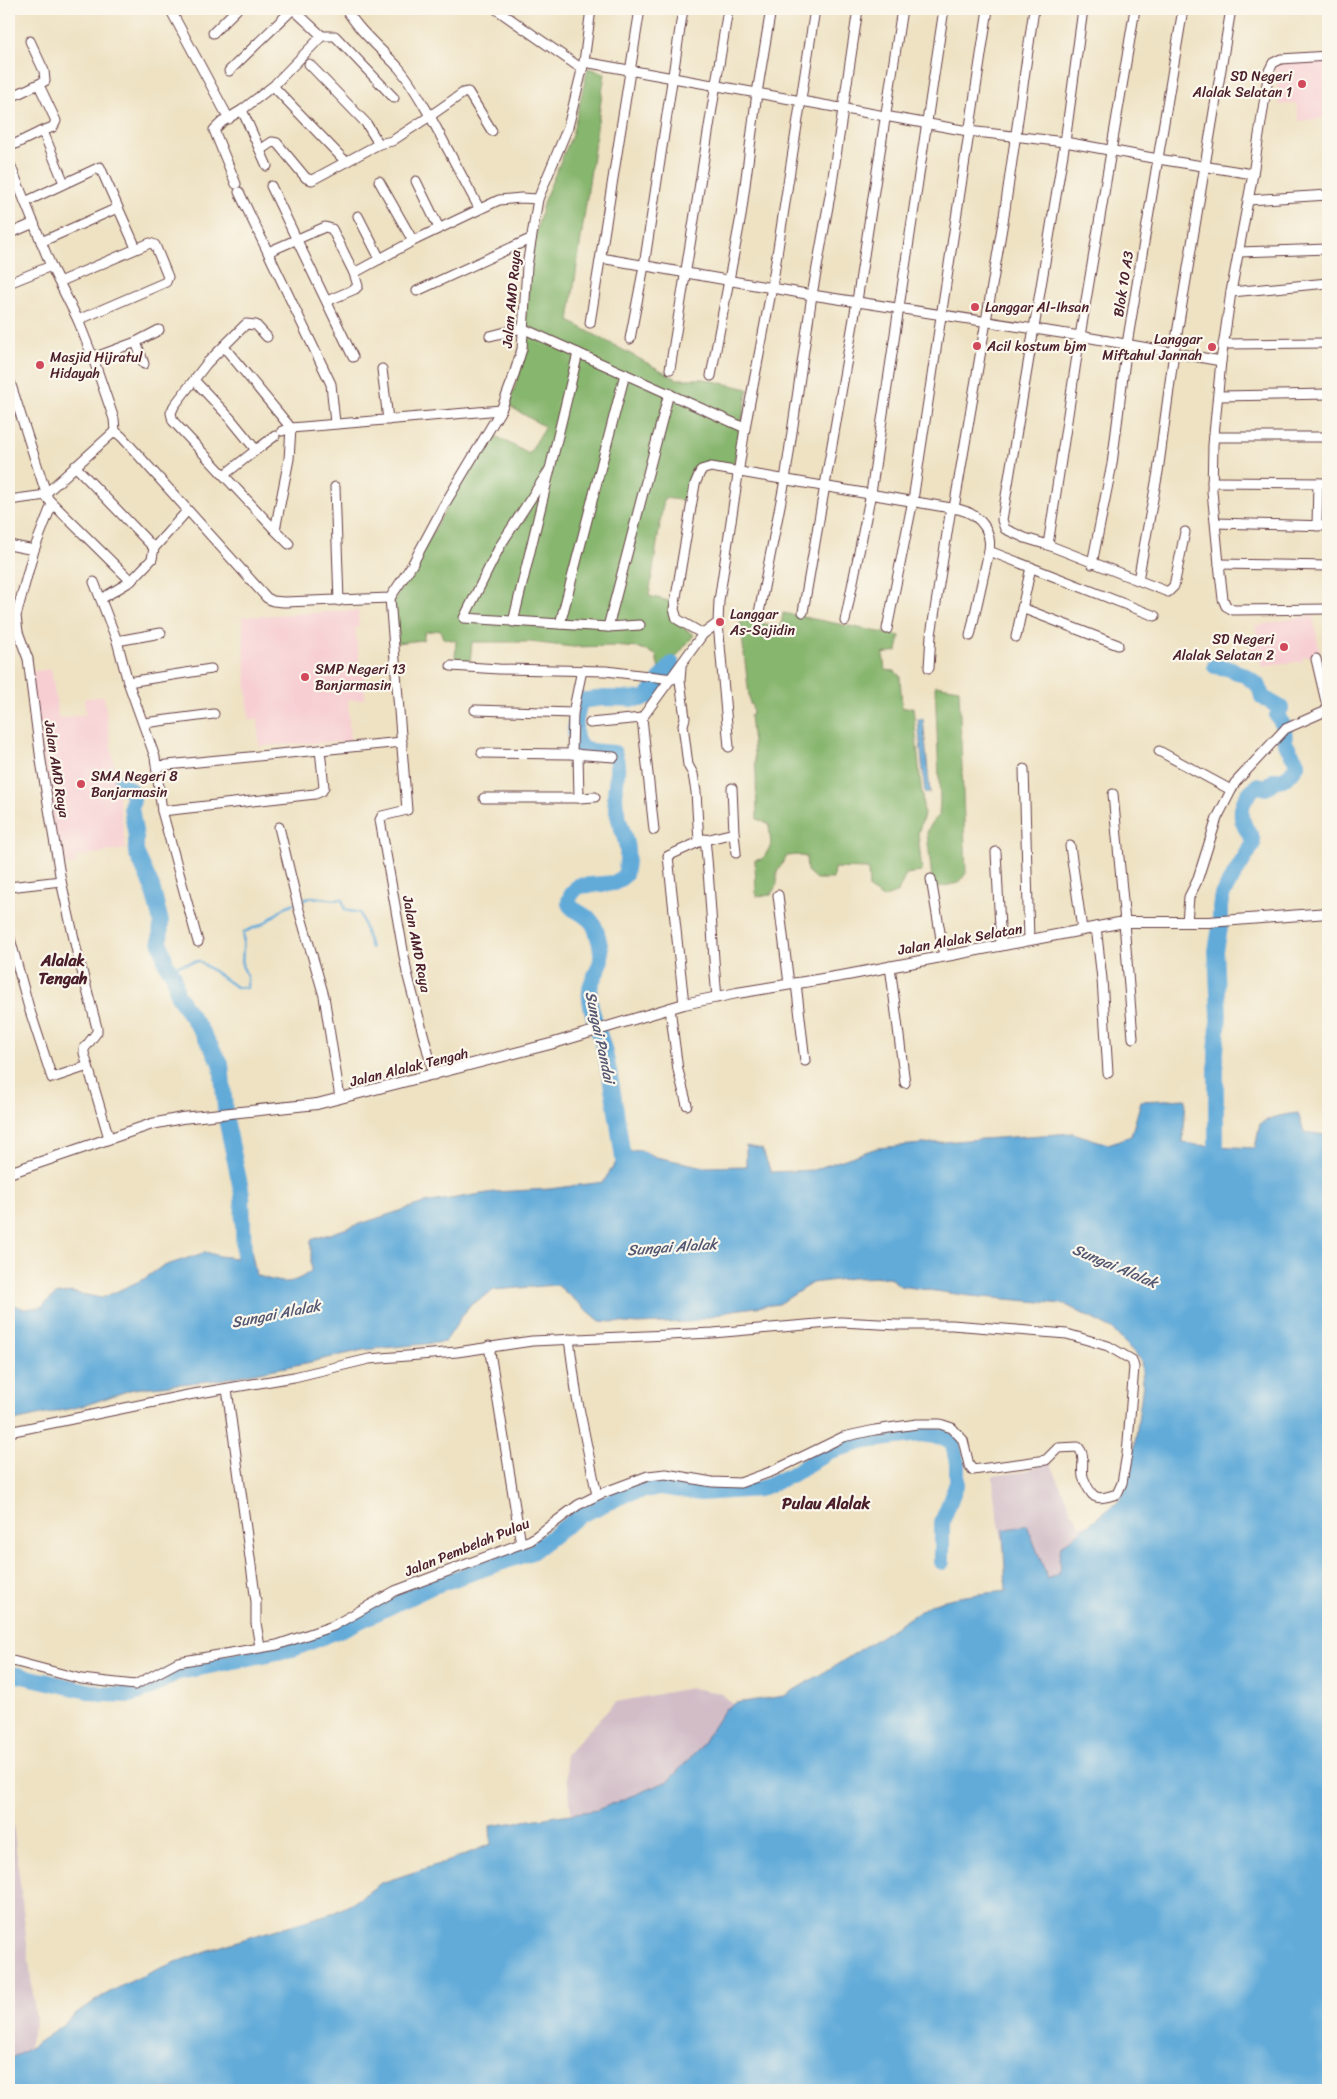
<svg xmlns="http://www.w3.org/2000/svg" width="1337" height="2099" font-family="Sriracha,sans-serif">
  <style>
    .built { fill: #f7cfd3 }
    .industrial { fill: #d2bdc7 }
    .forest { fill: #87b66e; stroke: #686a4c }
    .water { fill: #62abd9; stroke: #566582 }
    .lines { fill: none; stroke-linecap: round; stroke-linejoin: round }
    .stream { stroke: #62abd9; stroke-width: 2.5 }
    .river { stroke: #62abd9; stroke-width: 16 }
    .minor-casing { stroke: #633c42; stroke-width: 11 }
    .tertiary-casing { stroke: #633c42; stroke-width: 12 }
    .minor { stroke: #fff; stroke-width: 9 }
    .tertiary { stroke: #fff; stroke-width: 10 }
    .poi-dot { fill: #d1495b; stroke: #fbf7ec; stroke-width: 2 }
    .labels { text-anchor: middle; stroke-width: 4.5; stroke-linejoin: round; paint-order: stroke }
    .poi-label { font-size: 14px; fill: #4a1f2b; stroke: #fbf7ec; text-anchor: start }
    .street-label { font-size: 14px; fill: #4a1f2b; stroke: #fbf7ec }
    .water-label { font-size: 15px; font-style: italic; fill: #545771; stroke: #fbf7ec }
    .quarter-label { font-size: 16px; font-weight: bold; fill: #4a1f2b; stroke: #fbf7ec }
  </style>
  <rect width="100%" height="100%" fill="#fbf7ec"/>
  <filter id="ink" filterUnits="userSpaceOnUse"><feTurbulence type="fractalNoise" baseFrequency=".02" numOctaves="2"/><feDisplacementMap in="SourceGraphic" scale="10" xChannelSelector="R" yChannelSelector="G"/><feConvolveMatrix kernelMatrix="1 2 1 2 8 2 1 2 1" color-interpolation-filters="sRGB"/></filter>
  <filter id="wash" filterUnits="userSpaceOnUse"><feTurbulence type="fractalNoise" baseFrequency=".0096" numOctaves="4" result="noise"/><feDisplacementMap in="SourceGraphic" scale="20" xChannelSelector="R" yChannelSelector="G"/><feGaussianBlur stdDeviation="1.12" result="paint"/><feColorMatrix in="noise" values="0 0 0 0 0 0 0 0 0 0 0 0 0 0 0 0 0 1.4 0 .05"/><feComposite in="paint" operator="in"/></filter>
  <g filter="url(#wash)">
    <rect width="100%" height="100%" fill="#eee2c3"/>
    <g class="built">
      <polygon points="1328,59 1328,118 1299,121 1297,103 1279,105 1275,64"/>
      <polygon points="358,610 359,627 355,628 360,666 364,674 365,699 348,700 350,741 259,746 258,719 249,720 242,617"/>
      <polygon points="1313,615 1320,655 1303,657 1303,661 1262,667 1261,661 1253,661 1248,639 1257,637 1255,626"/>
      <polygon points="51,669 59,719 86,714 84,699 104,696 126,849 75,857 76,864 59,866 29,672"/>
    </g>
    <g class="industrial">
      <polygon points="1050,1462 1071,1510 1081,1526 1090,1523 1094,1534 1069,1574 1046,1583 1004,1551 994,1496 993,1476 1021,1472"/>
      <polygon points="691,1688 721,1693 743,1714 747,1753 572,1819 565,1755 616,1702"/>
      <polygon points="9,1789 36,2021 28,2049 9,2059"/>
    </g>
    <g class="forest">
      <path d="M588,68L605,73L569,321L677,379H704L748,389L733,468L702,464L691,470L687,501L664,498L649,596L669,601C673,622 677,624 694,635L666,669L659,670L656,655L640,648L612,646L573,647L530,642H472L470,662L455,661L456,641L443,638L440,630L425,632L423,640L396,643L394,601L464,477L492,434L529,454L545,427L506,404L514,390L522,362L530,268L535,237L544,200L572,135Z"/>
      <polygon points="783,613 900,636 897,651 883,654 885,670 895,671 900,676 902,708 913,707 924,815 918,833 922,872 906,874 898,892 883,898 869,889 868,869 834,868 833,879 816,879 807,871 806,857 796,855 787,856 777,872 777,884 771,895 756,896 755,860 763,859 771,845 769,824 757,819 756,772 750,716 753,713 752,706 750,704 740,619 781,627"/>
      <polygon points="935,685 959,689 966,873 959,883 933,888 927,833 931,823 939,816 940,800"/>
    </g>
    <g class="water">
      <polygon points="918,719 923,719 930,793 925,793"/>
      <path d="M1186,1099L1183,1142L1196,1145L1255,1148L1260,1124C1272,1116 1284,1115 1298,1113L1304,1132L1325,1135L1328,1125V2090H9V2059C46,2043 74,2011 110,1992C180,1954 260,1935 335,1912L353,1903L381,1883L451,1860L491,1844L490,1826L597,1810L668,1781L699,1749L725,1709L736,1703L784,1696L838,1664L931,1604C955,1596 980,1594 1006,1591L1003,1530L1027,1525L1048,1579L1060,1573L1059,1560L1061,1546L1118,1502L1125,1490L1132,1466L1143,1383L1141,1360L1112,1329L1064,1304L970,1296L900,1286L889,1277L852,1278L812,1283L779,1304L733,1310L690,1322L637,1324L600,1321L557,1285L494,1290L469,1306L445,1342L363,1350L306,1363L218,1380L133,1389L83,1406L9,1422V1302L24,1309L41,1307L55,1295L70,1292L102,1298L144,1279L161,1267L206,1252L219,1256L236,1258L238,1237L249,1239L256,1275C280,1283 290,1287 311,1271V1240L424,1203L494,1192L549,1189L603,1182L623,1152L641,1150L656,1157L705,1167L746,1166V1146L762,1149L771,1172L813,1170L877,1148L967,1140L1073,1133L1108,1144L1131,1136L1141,1101Z"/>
    </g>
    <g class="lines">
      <polyline class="stream" points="174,976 178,965 199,961 236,987 247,988 247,976 242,965 244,932 263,924 287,906 312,897 336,900 342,899 345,910 360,913 371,948"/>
      <g class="river">
        <polyline points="121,783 132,792 133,800 131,807 136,837 136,852 152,887 161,922 160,940 166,964 174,976 177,994 184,1006 204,1035 221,1064 226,1119 242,1194 244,1259"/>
        <path d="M1209,1167L1216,1146V1052L1219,1015L1216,951L1220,927V907L1222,895L1253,844C1253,836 1249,834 1245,827C1237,810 1244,795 1258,785L1266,788L1275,780C1287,780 1291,774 1298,764L1285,743L1284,726L1277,716L1281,708L1262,697L1259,686L1246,676L1227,668L1215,666"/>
        <path d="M625,1174C620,1135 614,1095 606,1057C602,1037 592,1019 590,999C587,974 606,973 600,945C598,937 596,924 588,918C573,907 559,907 578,886L615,883L625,875C632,841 621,836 616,806C612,788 622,770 614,753L591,751L581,747C570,735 577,716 580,701L604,698L641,699L647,697L672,664"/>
        <polyline points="9,1673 101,1694 131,1695 148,1689 175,1673 293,1649 349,1626 431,1587 532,1552 579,1516 626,1494 660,1487 701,1493 759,1489 791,1475 830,1451 866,1441 920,1434 944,1437 953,1445 957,1463 957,1483 942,1522 942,1562"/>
      </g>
    </g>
  </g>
  <g filter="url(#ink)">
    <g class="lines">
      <g class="minor-casing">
        <g id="minor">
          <polyline points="170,9 229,119"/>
          <polyline points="293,9 322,36"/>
          <path d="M346,9C359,31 380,48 398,67C411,82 420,99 430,116L392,141L379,144"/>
          <polyline points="496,9 582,69"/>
          <polyline points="1083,9 1065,142 1002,520 1005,529 1025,538 1048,545 1168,592 1174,586 1185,532"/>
          <polyline points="213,33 237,9"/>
          <polyline points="1328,56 1281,59 1273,63 1269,71 1253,174 1231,292 1221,361 1213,445 1212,491 1219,564 1223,599 1226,606 1233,610 1328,609"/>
          <polyline points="584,62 968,131 1065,142 1158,159 1253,174"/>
          <polyline points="229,71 293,9"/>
          <polyline points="276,83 322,36 335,36 394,98"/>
          <polyline points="39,85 56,121 53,127 40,132"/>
          <polyline points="9,98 45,81 44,71 30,41"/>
          <polyline points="242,110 267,166"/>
          <polyline points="9,147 40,132 44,134 64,183"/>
          <polyline points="260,150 272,142 277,143 306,178 312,180 379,144 366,123 309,64"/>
          <polyline points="9,162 51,266 78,320 93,358 114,419 115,431 122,437 267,598 273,601 284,602 390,598 412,565 443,507 501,410 512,381 522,349 527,266 538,199 568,127 584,62 591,9"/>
          <polyline points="379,181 413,241"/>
          <polyline points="416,181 439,228"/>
          <polyline points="236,184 214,130 222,122 242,110 273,86 346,162"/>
          <polyline points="271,186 353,357"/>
          <polyline points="239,192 331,384 335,423"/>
          <polyline points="1248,200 1328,195"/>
          <polyline points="25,202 100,167 136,248"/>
          <polyline points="479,208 430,116 463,93 468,92 492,131"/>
          <polyline points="358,216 380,259"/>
          <polyline points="9,234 34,223"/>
          <polyline points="41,242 113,210"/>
          <polyline points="268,252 325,227 332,229 354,273 358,286 355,289 327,301"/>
          <polyline points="1238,252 1328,249"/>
          <polyline points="601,258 812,295 1080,336 1221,361"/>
          <polyline points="354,273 413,241 499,200 521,198 538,199"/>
          <polyline points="59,282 150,243 155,245 168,277 166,282 78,320"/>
          <polyline points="9,283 51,266"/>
          <polyline points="417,291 530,239"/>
          <polyline points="1231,292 1328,283"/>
          <polyline points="590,323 640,9"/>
          <polyline points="490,336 522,328 745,428"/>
          <polyline points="267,337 256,325 246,324 207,363 174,406 171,413 173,421 275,530"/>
          <polyline points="630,339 644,266 683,9"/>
          <polyline points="136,342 144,364"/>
          <polyline points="1223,344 1328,343"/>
          <polyline points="224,347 291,428 282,431"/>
          <polyline points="93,358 136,342 159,330"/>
          <polyline points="382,369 388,420"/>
          <polyline points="670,369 728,9"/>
          <polyline points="711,376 741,216 757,93 771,9"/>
          <polyline points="9,379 48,499 131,581 152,559 154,548 187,511"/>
          <polyline points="194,380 230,418 256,450 224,475"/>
          <polyline points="1219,396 1328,394"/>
          <polyline points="1214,437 1328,437"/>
          <polyline points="256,450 275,436"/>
          <polyline points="75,466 154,548"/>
          <polyline points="550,469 500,546 464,618 608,627 640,625"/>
          <polyline points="1212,482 1328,483"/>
          <polyline points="335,487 339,601"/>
          <polyline points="45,494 115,431"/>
          <polyline points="9,500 46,495"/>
          <polyline points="52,504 34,550 16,616 18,632 28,659 41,761 61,881 77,952 97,1028 97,1032 84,1049 84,1053 109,1138"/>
          <polyline points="954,508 1004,216 1034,9"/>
          <polyline points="1216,523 1328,526"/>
          <polyline points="1317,526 1318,483"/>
          <polyline points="289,544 275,530 289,459 291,428 501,410"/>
          <polyline points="9,545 34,550"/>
          <polyline points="1048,545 1080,336 1135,9"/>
          <polyline points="989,551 1155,616"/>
          <polyline points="1092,564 1112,464 1127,344 1183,9"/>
          <polyline points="1219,564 1328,566"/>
          <polyline points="1138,580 1158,472 1174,352 1231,9"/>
          <polyline points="94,582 117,641 128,682 155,757 162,811 198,942"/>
          <polyline points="390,598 407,810 382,816 380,820 407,973 434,1075"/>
          <polyline points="101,599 131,581"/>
          <polyline points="1022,608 1118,645"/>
          <polyline points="803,612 857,301 902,9"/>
          <polyline points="758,618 785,480 812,295 831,190 858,9"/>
          <polyline points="845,621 871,493 944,9"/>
          <polyline points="513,622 578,353"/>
          <polyline points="718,623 729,747"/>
          <polyline points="560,624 625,374"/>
          <polyline points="608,627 669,393"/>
          <polyline points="887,629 913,500 988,9"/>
          <polyline points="703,634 677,619 674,609 695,484 701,470 711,467 951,508"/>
          <polyline points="1016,637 1031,567"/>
          <polyline points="117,641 161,633"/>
          <polyline points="451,666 499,669 606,671 673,679"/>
          <polyline points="681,667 680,681 685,718 683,725 688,765 693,774 696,792 699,842 668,856 684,1004"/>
          <path d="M929,668L931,635L951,508C974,510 993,526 989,551L970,636"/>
          <polyline points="128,682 211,669"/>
          <polyline points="475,710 573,713"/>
          <polyline points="642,718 654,830"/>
          <polyline points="144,723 214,714"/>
          <polyline points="590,723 642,718 703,634 718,623 719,601 745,428 772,287 815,9"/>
          <polyline points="1159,751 1231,790"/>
          <polyline points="482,753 572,754 573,713 582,670"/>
          <polyline points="572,754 614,757"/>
          <polyline points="578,754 579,798 595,797"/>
          <polyline points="157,766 320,750"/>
          <polyline points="1024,769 1029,940"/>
          <polyline points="1113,794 1125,922"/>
          <polyline points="484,798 579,798"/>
          <polyline points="162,811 315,794 322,791 324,787 320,750 402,742"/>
          <polyline points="279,827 299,910 324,996 340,1098"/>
          <polyline points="734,833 736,853"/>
          <path d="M705,839C711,892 712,945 717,998"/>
          <polyline points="701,841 734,833 732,788"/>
          <polyline points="1070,846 1082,929"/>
          <polyline points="996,852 1001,946"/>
          <polyline points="931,879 944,956"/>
          <polyline points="9,887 61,881"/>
          <polyline points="778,895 789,984"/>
          <polyline points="1124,922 1133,1038"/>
          <polyline points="1187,922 1189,897 1197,881 1217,818 1235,783 1285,729 1326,711 1327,706 1316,659"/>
          <polyline points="1096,927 1102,979 1108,1073"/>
          <polyline points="9,935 29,1008 52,1078 88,1066"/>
          <polyline points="890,966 905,1083"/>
          <polyline points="796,983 805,1061"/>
          <polyline points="670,1008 678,1070 687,1105"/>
          <polyline points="569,1339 577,1398 597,1495"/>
          <polyline points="489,1346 521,1544"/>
          <polyline points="227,1389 256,1602 256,1623 260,1647"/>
          <path d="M9,1432L188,1395L294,1377L369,1359L457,1352L532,1341L713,1333L841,1322L898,1325H952L1067,1334L1108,1346L1132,1360L1134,1367L1127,1454L1122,1483L1117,1494C1106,1497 1096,1502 1090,1491C1087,1487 1085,1482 1083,1477C1081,1466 1086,1455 1078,1447L1058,1448L1046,1460L973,1470L969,1465L963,1440L952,1428L940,1424H917L875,1430L843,1437L773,1471L740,1483L712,1482L666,1474L648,1476L600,1494L578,1505L531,1540L395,1591L333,1626L277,1645L178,1662L135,1685L81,1679L9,1660"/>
        </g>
      </g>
      <g class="tertiary-casing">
        <polyline id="tertiary" points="9,1173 152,1124 182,1118 317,1104 554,1043 684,1004 737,993 847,975 1124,922 1209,922 1328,913"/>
      </g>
      <use href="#minor" class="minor"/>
      <use href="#tertiary" class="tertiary"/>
    </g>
  </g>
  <g class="poi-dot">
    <circle cx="1302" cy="84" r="5"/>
    <circle cx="975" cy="307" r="5"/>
    <circle cx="977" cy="346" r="5"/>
    <circle cx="1212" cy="347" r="5"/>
    <circle cx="40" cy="365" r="5"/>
    <circle cx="720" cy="622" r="5"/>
    <circle cx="1284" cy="647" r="5"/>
    <circle cx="305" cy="677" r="5"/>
    <circle cx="81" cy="784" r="5"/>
  </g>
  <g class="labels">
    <g class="poi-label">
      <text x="1292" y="81" text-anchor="end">SD Negeri<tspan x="1292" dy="16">Alalak Selatan 1</tspan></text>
      <text x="985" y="312">Langgar Al-Ihsan</text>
      <text x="1202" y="344" text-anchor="end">Langgar<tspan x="1202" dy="16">Miftahul Jannah</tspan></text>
      <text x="987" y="351">Acil kostum bjm</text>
      <text x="50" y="362">Masjid Hijratul<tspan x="50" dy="16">Hidayah</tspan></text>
      <text x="730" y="619">Langgar<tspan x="730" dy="16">As-Sajidin</tspan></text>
      <text x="1274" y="644" text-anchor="end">SD Negeri<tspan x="1274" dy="16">Alalak Selatan 2</tspan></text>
      <text x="315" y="674">SMP Negeri 13<tspan x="315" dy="16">Banjarmasin</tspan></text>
      <text x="91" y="781">SMA Negeri 8<tspan x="91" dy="16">Banjarmasin</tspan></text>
    </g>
    <g class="street-label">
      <text transform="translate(1123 284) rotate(-81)" y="5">Blok 10 A3</text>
      <text transform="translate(511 299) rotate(-85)" y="5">Jalan AMD Raya</text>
      <text transform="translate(57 769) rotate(81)" y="5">Jalan AMD Raya</text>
      <text transform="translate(960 939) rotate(-10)" y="5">Jalan Alalak Selatan</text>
      <text transform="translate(417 944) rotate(79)" y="5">Jalan AMD Raya</text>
      <text transform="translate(409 1067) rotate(-14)" y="5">Jalan Alalak Tengah</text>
      <text transform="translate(467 1547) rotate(-22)" y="5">Jalan Pembelah Pulau</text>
    </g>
    <g class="water-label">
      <text transform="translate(600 1037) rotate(78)" y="5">Sungai Pandai</text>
      <text transform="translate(672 1247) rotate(-4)" y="5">Sungai Alalak</text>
      <text transform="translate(1115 1266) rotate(23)" y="5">Sungai Alalak</text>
      <text transform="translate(276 1314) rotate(-11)" y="5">Sungai Alalak</text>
    </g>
    <g class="quarter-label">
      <text x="63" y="966">Alalak<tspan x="63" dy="18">Tengah</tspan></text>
      <text x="826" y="1509">Pulau Alalak</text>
    </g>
  </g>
  <rect width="1337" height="2099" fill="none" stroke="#fbf7ec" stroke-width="30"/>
</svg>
